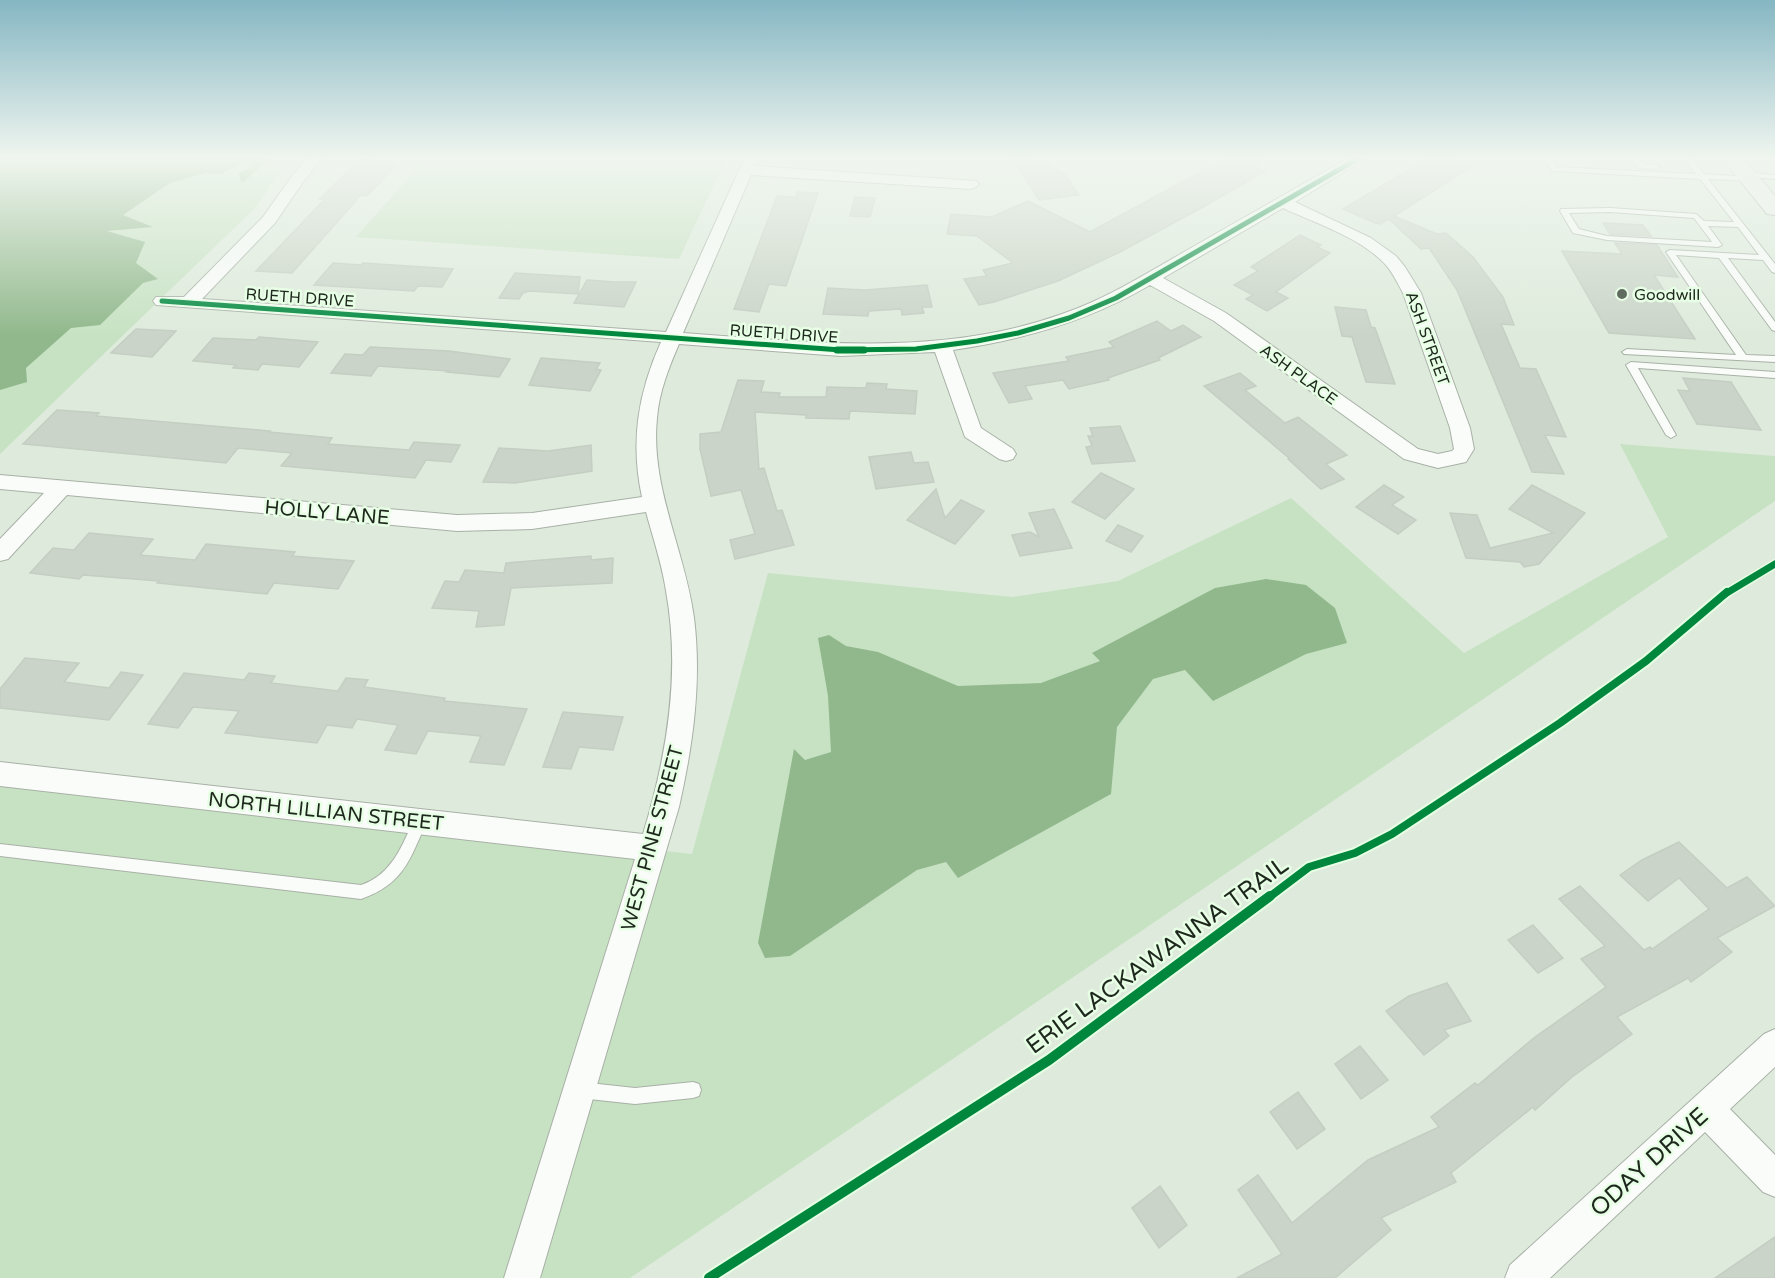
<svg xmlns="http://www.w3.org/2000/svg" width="1775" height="1278" font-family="'Varela Round',sans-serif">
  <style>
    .green { fill: #c7e2c3 }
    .water { fill: #91b88c }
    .building { fill: #cad4c8; stroke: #c4cec2; stroke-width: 1.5 }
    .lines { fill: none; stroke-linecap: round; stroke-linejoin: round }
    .lane-casing { stroke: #a8b1a6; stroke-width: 2 }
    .street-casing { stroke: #a8b1a6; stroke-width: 2 }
    .secondary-casing { stroke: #a8b1a6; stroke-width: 2 }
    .lane { fill: #fafcfa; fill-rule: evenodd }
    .street { fill: #fafcfa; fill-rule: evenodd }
    .secondary { fill: #ecf1ec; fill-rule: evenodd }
    .cycleway-far3-casing { stroke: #e7ffe4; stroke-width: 8 }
    .cycleway-far2-casing { stroke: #e7ffe4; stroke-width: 10 }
    .cycleway-far1-casing { stroke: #e7ffe4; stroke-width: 12 }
    .cycleway-casing { stroke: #e7ffe4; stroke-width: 14 }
    .cycleway-far3 { stroke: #00873e; stroke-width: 5 }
    .cycleway-far2 { stroke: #00873e; stroke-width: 7 }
    .cycleway-far1 { stroke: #00873e; stroke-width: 8 }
    .cycleway { stroke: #00873e; stroke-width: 10 }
    .poi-dot { fill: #616c60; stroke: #e7ffe4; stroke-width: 2 }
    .labels { text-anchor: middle; stroke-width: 5; stroke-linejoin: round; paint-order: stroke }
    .far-poi-label { font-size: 16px; fill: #1e271d; stroke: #e7ffe4; text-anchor: start }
    .far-street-label { font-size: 16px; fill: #1e271d; stroke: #e7ffe4 }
    .street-label { font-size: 20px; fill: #1e271d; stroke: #e7ffe4 }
    .near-street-label { font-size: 24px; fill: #1e271d; stroke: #e7ffe4 }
  </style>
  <rect width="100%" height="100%" fill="#deebdc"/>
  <g class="green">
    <polygon points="0,157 297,157 277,176 256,207 0,454"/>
    <polygon points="427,157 727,157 679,259 356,237"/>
    <polygon points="1620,444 1775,456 1775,501 630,1278 0,1278 0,774 692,854 768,573 1012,597 1118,581 1291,498 1464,653 1668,537"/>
  </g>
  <g class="water">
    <polygon points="0,157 272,157 242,183 238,174 253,165 246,161 221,174 205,173 170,183 123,215 153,227 107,231 145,242 136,263 158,279 143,283 100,325 71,328 26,368 27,382 0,390"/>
    <polygon points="1266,579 1306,585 1335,608 1347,643 1306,654 1213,701 1185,670 1153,679 1117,727 1111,794 958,878 946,862 917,870 790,956 765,958 758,943 794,749 805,760 831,752 828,696 818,638 829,635 846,646 878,652 958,686 1041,683 1100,661 1092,653 1215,588"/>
  </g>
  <g class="building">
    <polygon points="1012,157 1029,157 1063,172 1079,195 1039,200"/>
    <polygon points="1228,157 1269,157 1253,166 1265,171 1205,206 1118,253 1058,281 994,302 979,305 964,279 987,276 983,270 1013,263 977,236 947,234 951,214 992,217 1028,201 1090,232"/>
    <polygon points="1430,157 1451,157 1473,166 1394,216 1437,234 1446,233 1473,257 1503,297 1514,325 1501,324 1520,368 1536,369 1566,437 1545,435 1564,474 1532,472 1457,290 1429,248 1421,249 1389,219 1380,224 1375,223 1343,209"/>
    <polygon points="360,159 391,161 387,166 395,166 367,196 361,195 292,273 256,271 325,199 320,199"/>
    <polygon points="797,192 818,193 786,286 769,284 759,312 734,309 777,196 796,197"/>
    <polygon points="855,197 875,198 870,217 850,216"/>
    <polygon points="1603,223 1643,225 1651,236 1610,234"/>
    <polygon points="1300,235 1321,245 1317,247 1330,253 1276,292 1288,298 1267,311 1246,299 1253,295 1234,285 1258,271 1251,267"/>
    <polygon points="1615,243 1657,245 1678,277 1654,275 1695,339 1609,333 1562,251 1622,254"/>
    <polygon points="333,263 361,265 363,263 453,269 442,287 418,286 414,291 314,285"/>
    <polygon points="515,273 580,277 578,294 529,291 523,293 519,299 499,298"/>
    <polygon points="587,280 615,282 636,282 624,307 574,303"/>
    <polygon points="927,285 932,307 922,307 924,313 902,315 901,309 869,311 868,316 823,314 828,288 865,290"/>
    <polygon points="1335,307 1366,310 1371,327 1375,328 1395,384 1366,382 1352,337 1342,336"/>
    <polygon points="1157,321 1171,331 1183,325 1201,337 1158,358 1160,360 1108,378 1109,380 1069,389 1063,380 1025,386 1032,399 1009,403 993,373 1069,361 1066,357 1114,347 1109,342"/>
    <polygon points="136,329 176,331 152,357 111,353"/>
    <polygon points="259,337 318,342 299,367 262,364 258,370 233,368 236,365 193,361 213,338 256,340"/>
    <polygon points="370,347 449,351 510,359 499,377 447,372 449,371 378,366 371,376 331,373 345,354 363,355"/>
    <polygon points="541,358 600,363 596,369 601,370 590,391 529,385"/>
    <polygon points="1240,373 1256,386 1245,390 1285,423 1298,417 1347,455 1326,464 1344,479 1321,489 1288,459 1289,458 1204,386"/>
    <polygon points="1683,378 1731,382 1761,430 1697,424 1678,390 1690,391"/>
    <polygon points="738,380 764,381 761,392 780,393 779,397 826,397 827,387 866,388 867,383 887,384 886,389 917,391 915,414 850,411 849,419 806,418 806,415 755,412 759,469 764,468 777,511 782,510 794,545 735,559 730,540 755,534 741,490 711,496 700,449 700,434 721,432"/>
    <polygon points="57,410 99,413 96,416 270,431 269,432 332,438 328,444 409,450 414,442 460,445 451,462 426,460 415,478 281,466 292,453 238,448 226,463 23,444"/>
    <polygon points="1120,426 1135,461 1092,464 1086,447 1092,446 1088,436 1093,436 1090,428"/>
    <polygon points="591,445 592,471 515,483 483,482 499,448 548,451"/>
    <polygon points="911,452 914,463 928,462 934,482 876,489 869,457"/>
    <polygon points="1101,473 1134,489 1105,519 1072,502"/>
    <polygon points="1384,485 1404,497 1392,505 1416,520 1398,534 1356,507"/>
    <polygon points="1532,485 1585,513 1539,564 1524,567 1520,562 1466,558 1450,513 1477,515 1490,548 1553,533 1509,509"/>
    <polygon points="936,489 945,518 961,500 984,511 955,544 907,520"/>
    <polygon points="1054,509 1072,548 1020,556 1012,535 1030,532 1039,537 1029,513"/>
    <polygon points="1118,525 1143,536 1131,552 1106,541"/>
    <polygon points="89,533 153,539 140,555 195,560 206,544 295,552 292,556 354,561 338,589 274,583 267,594 157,583 159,581 83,575 79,579 30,573 53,548 74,550"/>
    <polygon points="591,556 591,560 613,558 612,583 511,588 504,625 476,627 479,611 432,608 445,581 459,582 465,570 504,573 506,563"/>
    <polygon points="25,658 79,663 64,682 109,688 121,672 143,675 109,720 0,708 0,689"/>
    <polygon points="184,673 244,680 249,673 275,676 271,683 338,691 346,678 368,680 364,687 445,698 444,701 527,709 504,765 470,762 481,736 428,731 416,754 385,750 398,725 357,719 352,728 327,725 317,743 225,733 239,711 193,707 178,728 148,724"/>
    <polygon points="563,712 623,717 613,750 579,747 571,769 543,767"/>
    <polygon points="1679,842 1727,888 1747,877 1775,906 1717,938 1732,952 1691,982 1688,978 1617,1017 1632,1034 1572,1077 1535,1110 1533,1107 1451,1173 1456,1182 1381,1218 1391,1230 1335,1278 1237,1278 1282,1254 1238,1190 1258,1175 1292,1223 1368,1160 1439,1127 1431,1117 1475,1083 1478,1085 1535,1037 1606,987 1581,959 1605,946 1559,899 1580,886 1644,950 1650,947 1652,949 1709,909 1679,878 1648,901 1620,875 1642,860"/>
    <polygon points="1533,925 1563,958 1538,973 1508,940"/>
    <polygon points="1447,983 1471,1021 1444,1030 1449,1036 1424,1055 1386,1011 1409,996"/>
    <polygon points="1360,1046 1388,1080 1361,1099 1335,1064"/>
    <polygon points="1298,1092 1325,1129 1297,1149 1270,1112"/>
    <polygon points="1160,1186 1187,1225 1159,1248 1132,1208"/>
    <polygon points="1775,1237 1775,1278 1715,1278"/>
  </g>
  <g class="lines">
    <g class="lane-casing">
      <g id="lane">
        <path d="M1544,157H1552L1557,167L1696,174L1683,157H1691L1704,174L1750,177L1742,176V172H1745L1775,175V179L1750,177L1754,179L1750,181L1708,179L1775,264V273L1772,272L1763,260L1728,258L1775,322V331L1772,330L1719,258L1676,255L1746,355L1775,356V362L1624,354L1622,352L1627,349L1736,355L1666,252L1670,250L1759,255L1738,227L1708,226L1722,245L1718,247L1607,240L1573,233L1560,211L1561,209L1610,208L1696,214L1704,221L1734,222L1700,179L1555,171H1552ZM1610,212L1694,218L1712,242L1607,236L1579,229L1569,213Z"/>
        <polygon points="1629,157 1637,157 1644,164 1657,165 1661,167 1657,169 1639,168"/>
        <polygon points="1631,362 1775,372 1775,378 1638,368 1676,435 1671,438 1666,435 1626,365"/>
        <path d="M420,815L425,817L427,821C410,859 404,884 361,899L0,856V844L361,885C392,875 403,844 415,817Z"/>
        <polygon points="580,1082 635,1088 693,1082 699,1084 701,1090 699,1096 693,1098 635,1104 580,1098 574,1096 572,1090 574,1084"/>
      </g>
    </g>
    <g class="street-casing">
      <g id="street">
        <path d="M308,157H323L303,182L275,223L202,299L666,332L745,157H759L755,166L976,181L979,184L976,187L971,189L751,175L683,333C810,342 940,358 1062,314C1106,299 1144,275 1184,252C1239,220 1295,189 1350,157H1368L1295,202L1371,238L1396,256L1405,267L1421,293L1470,428L1474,449L1466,462L1438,468L1404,459L1214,321L1150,285C1089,321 1023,340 953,350L981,428L1013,449L1016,454L1013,459L1006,461L999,459L965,437L935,352L841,356L679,344C669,367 659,392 657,418C650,487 685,550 694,618C702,681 693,745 679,807L540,1278H504L635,859L0,786V762L643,834C667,756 681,673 666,591C662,564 653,538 646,512L532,529L457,531L67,495L8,559L0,561V539L44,493L0,489V475L457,515L532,513L642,497C630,442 638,393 661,342L156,305L153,301L156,297H184L263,217L292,176ZM1283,208C1317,224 1360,237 1386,265C1393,273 1398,284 1403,293L1450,428L1454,449L1452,451L1438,454L1418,449L1226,313L1163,278Z"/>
        <polygon points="1775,1029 1775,1067 1730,1109 1775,1155 1775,1197 1763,1192 1705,1132 1550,1278 1505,1278 1510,1265 1764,1034"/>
      </g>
    </g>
    <g class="secondary-casing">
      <polygon id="secondary" points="1721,157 1742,157 1775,196 1775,215 1767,214"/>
    </g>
    <use href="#lane" class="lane"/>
    <use href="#street" class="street"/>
    <use href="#secondary" class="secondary"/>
    <g class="cycleway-far3-casing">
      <polyline id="cycleway-far3" points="162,301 841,350 916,349 977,341 1018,333 1069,318 1116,298 1361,157"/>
    </g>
    <g class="cycleway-far2-casing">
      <g id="cycleway-far2">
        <polyline points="837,350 864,350"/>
        <polyline points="1725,594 1775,564"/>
      </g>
    </g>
    <g class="cycleway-far1-casing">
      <polyline id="cycleway-far1" points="1268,898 1309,867 1355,853 1392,834 1560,723 1646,661 1727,592"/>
    </g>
    <g class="cycleway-casing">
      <polyline id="cycleway" points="709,1278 1049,1060 1270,896"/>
    </g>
    <use href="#cycleway-far3" class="cycleway-far3"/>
    <use href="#cycleway-far2" class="cycleway-far2"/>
    <use href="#cycleway-far1" class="cycleway-far1"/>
    <use href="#cycleway" class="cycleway"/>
  </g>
  <linearGradient id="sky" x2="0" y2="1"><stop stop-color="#85b6c3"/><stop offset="0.47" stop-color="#f0f6ef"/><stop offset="1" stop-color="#f0f6ef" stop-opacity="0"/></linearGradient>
  <rect width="1775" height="336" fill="url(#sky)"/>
  <circle class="poi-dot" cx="1622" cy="294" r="6"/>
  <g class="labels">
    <g class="far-poi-label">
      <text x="1634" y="300">Goodwill</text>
    </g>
    <g class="far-street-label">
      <text transform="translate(300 297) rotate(4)" y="6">RUETH DRIVE</text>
      <text transform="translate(784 333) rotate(4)" y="6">RUETH DRIVE</text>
      <text transform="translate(1428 338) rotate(70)" y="6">ASH STREET</text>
      <text transform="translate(1299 374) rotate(36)" y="6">ASH PLACE</text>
    </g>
    <g class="street-label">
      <text transform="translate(327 512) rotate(5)" y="7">HOLLY LANE</text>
      <text transform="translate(326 811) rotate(6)" y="7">NORTH LILLIAN STREET</text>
      <text transform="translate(652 838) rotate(-75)" y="7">WEST PINE STREET</text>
    </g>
    <g class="near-street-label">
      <text transform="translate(1157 955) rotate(-36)" y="8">ERIE LACKAWANNA TRAIL</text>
      <text transform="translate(1649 1162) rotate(-42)" y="8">ODAY DRIVE</text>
    </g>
  </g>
</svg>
